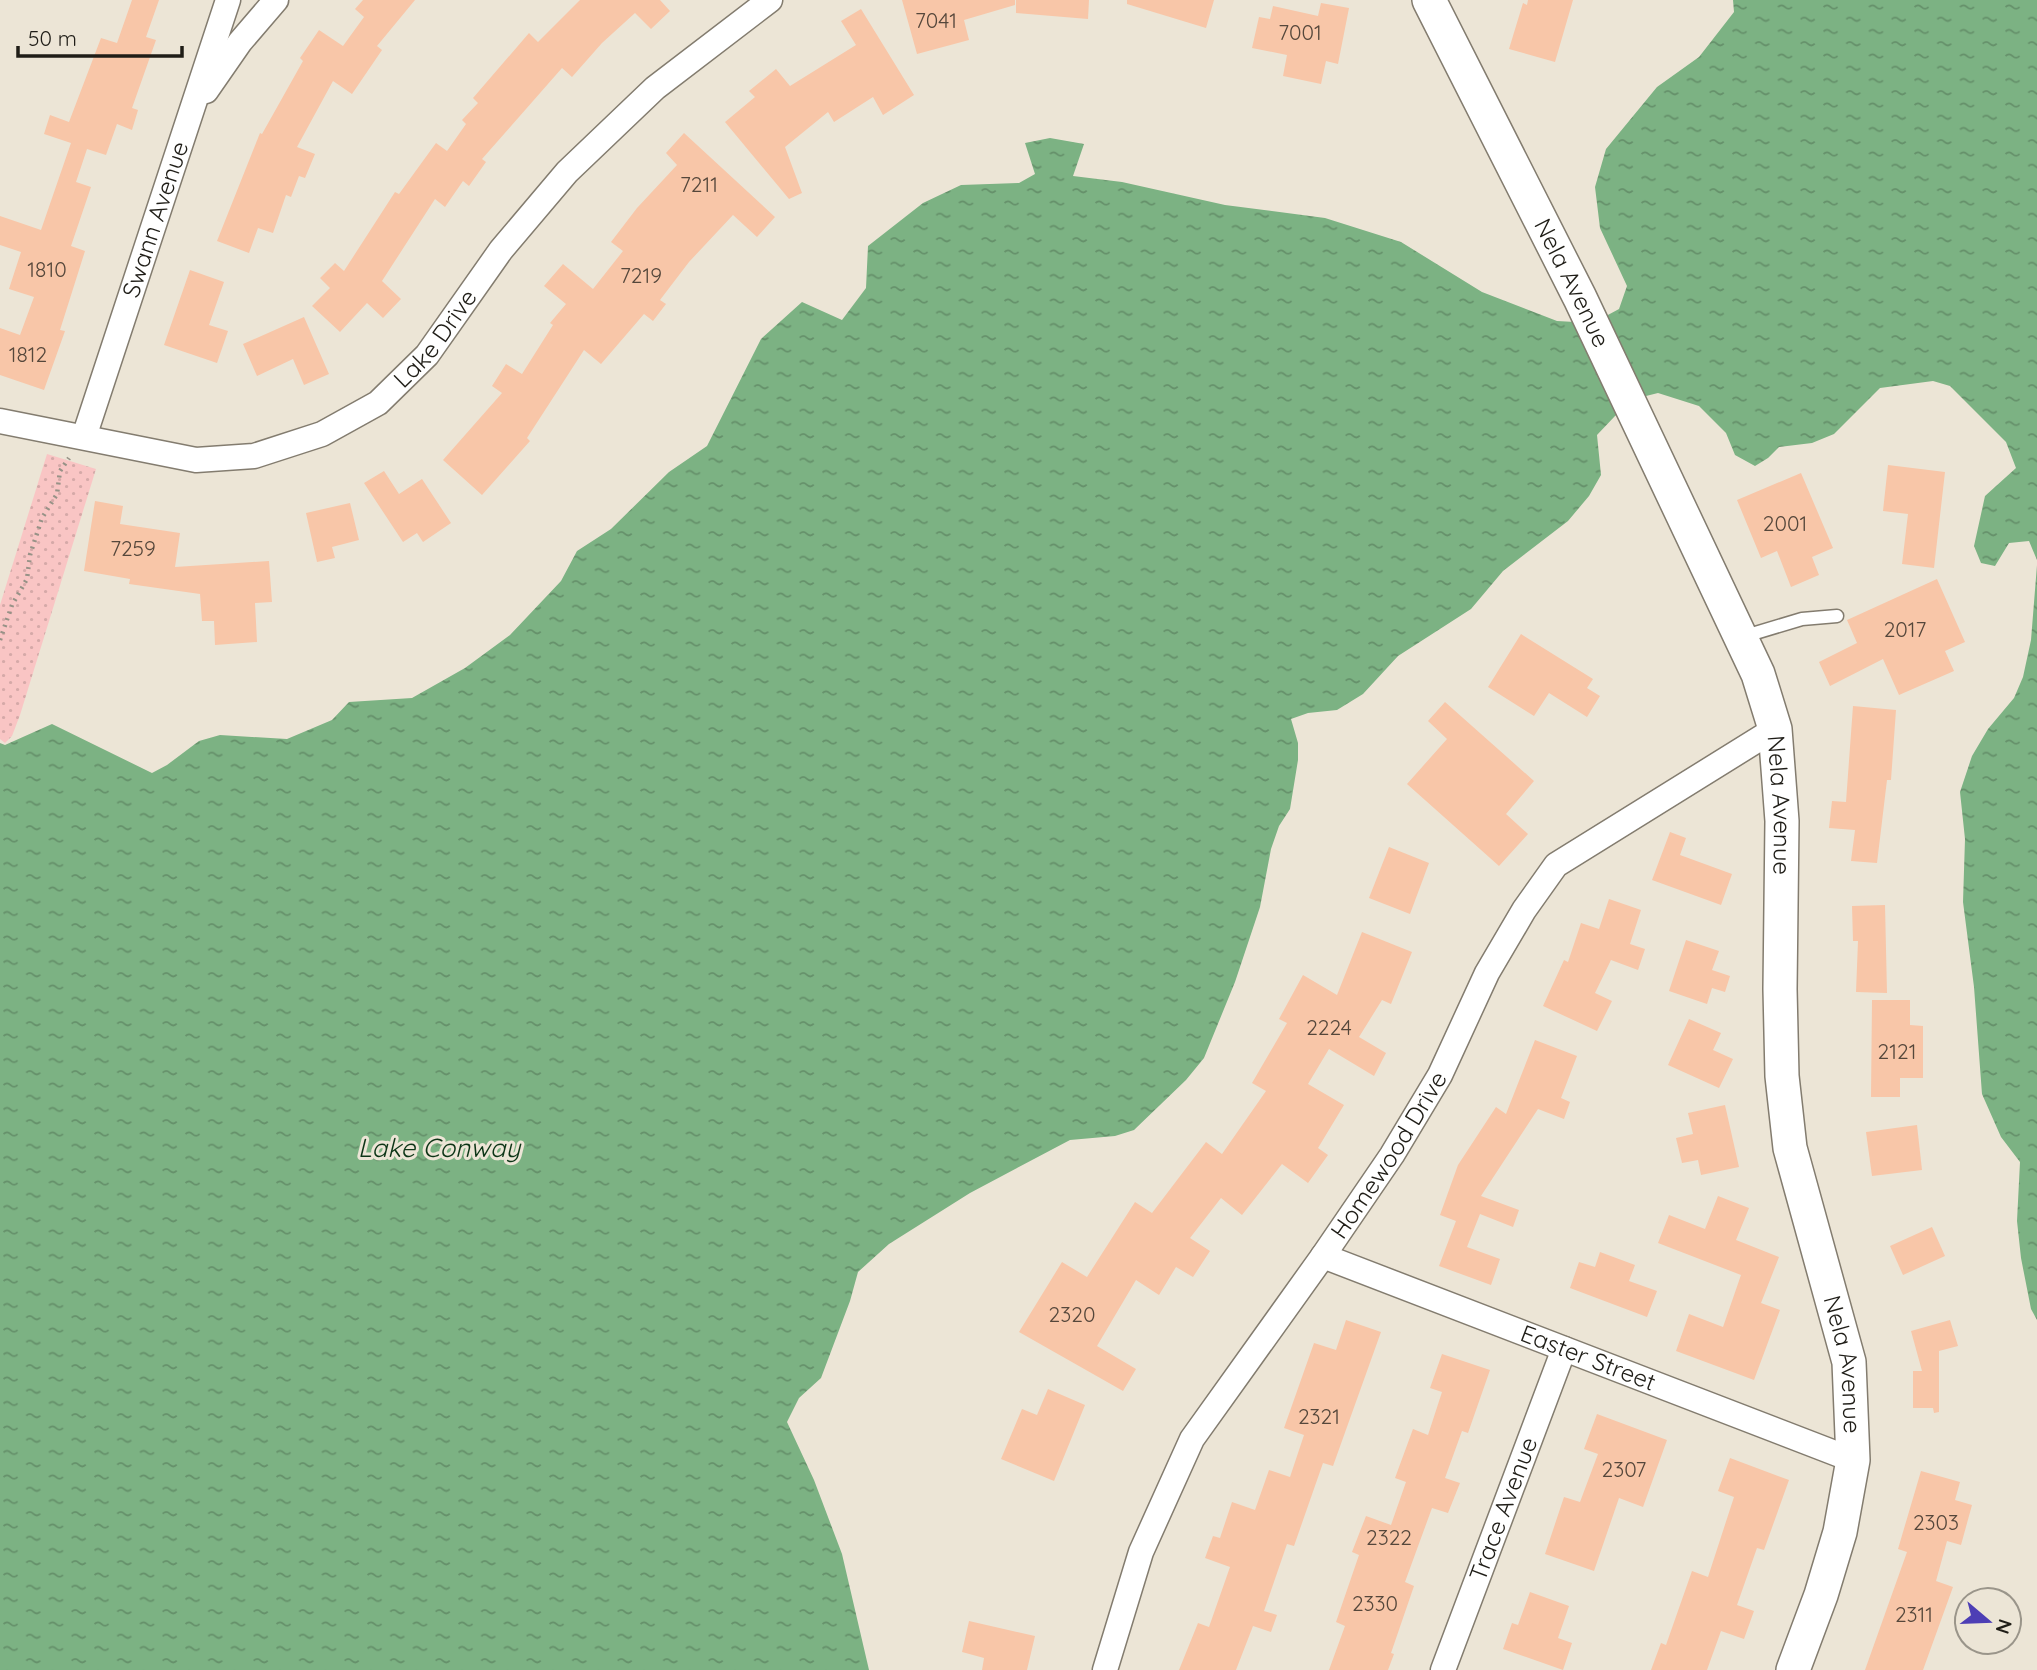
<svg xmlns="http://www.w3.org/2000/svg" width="2037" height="1670" font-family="Quicksand,sans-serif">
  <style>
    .park { fill: url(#park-dots) }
    .water { fill: url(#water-ripples) }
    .building { fill: #f8c6a8 }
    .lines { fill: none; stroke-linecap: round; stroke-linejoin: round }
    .lane-casing { stroke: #837c6f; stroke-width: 15 }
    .street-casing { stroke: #837c6f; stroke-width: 27 }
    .secondary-casing { stroke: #837c6f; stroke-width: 36 }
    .path { stroke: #979287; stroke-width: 4.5; stroke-dasharray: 2 5; stroke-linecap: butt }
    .lane { stroke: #fff; stroke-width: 12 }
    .street { stroke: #fff; stroke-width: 24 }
    .secondary { stroke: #fff; stroke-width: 33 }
    .labels { text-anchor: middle; stroke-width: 6; stroke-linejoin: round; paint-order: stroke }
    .number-label { font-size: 21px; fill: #55473b }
    .street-label { font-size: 24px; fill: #1f1d17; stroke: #ece5d6 }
    .water-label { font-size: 26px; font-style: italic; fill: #0c3516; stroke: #ece5d6 }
  </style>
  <defs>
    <pattern id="park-dots" width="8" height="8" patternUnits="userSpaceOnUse" patternTransform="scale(1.75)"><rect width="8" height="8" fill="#f9c5c4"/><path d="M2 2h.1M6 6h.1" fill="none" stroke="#d5a9a8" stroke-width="1.8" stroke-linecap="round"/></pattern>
    <pattern id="water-ripples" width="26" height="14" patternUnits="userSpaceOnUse" patternTransform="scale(1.75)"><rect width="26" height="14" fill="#7cb283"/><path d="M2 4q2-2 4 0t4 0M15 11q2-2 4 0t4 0" fill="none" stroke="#65906a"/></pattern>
  </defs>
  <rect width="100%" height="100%" fill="#ece5d6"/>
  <polygon class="park" points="47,454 96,469 20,715 12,736 5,743 0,739 0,605"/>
  <g class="water">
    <polygon points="1733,0 2037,0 2037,560 2029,541 2009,543 1995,566 1981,563 1974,546 1985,496 2016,468 2006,442 1950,386 1933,381 1880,388 1834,434 1812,443 1779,447 1768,458 1755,466 1735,455 1726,433 1699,406 1658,393 1642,397 1615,416 1597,435 1601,475 1589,496 1568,521 1503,571 1471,609 1398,656 1363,694 1337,710 1308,713 1291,719 1298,743 1298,760 1290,809 1279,826 1271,849 1260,907 1235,982 1204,1058 1186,1080 1134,1130 1115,1136 1070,1140 970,1193 889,1244 858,1272 850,1301 821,1378 799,1398 787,1422 814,1480 842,1554 869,1670 0,1670 0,743 5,745 52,724 152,773 167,765 199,741 220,735 287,739 332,720 349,702 412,698 465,668 510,635 561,581 577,551 611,529 669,472 707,446 761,339 802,302 842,320 866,288 868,246 923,203 961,185 1019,183 1035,174 1025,143 1050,138 1084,144 1073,176 1122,182 1225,205 1325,218 1401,242 1482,292 1557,321 1593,323 1619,309 1627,286 1600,228 1595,187 1606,149 1657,87 1699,57 1734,12"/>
    <polygon points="2037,565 2037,1320 2031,1309 2021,1258 2017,1221 2020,1162 2001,1137 1982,1094 1974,987 1963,902 1965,839 1960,792 1972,756 1988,729 2014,698 2023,677 2031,640"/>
  </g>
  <g class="building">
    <polygon points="132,0 159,0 146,37 156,40 132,108 138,110 132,130 117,124 106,155 87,149 76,182 91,187 71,246 85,251 60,330 65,331 44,390 0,375 0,328 20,335 34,297 9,289 21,252 0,245 0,216 41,230 71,143 44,134 50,115 69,122 101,38 117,43"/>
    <polygon points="363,0 415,0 377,46 382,50 352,94 333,81 297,147 315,154 305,178 299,176 291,197 286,195 273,233 258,228 249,253 217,241 260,133 262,134 303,61 300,58 319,30 343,46 364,17 355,9"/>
    <polygon points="580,0 660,0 670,11 651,29 635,13 602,43 572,77 562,68 482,159 486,162 469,186 463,181 445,207 435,199 382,281 401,299 383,318 367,303 340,332 312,306 330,288 320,278 335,263 344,271 395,192 399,194 436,143 447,151 466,124 462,120 478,103 473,98 529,33 538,42"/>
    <polygon points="902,0 1015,0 1015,5 964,20 969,40 917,54"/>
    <polygon points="1016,0 1089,0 1088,19 1016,13"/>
    <polygon points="1127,0 1214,0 1206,28 1127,4"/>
    <polygon points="1528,0 1573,0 1555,62 1509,49 1523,3 1527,5"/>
    <polygon points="1321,3 1349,8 1338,64 1326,61 1321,84 1283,76 1287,55 1252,48 1259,17 1270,19 1273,6 1318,16"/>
    <polygon points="861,9 914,95 883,115 873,97 834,122 828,112 785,147 802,193 789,199 725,122 755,97 749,91 776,69 790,86 856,45 841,21"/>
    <polygon points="684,133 775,217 757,237 733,215 689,262 660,300 666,304 653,321 644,314 601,364 584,350 527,438 530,441 482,495 443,460 502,393 492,386 506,364 522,374 553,325 550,323 566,304 544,286 563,264 593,289 623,251 611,242 637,208 677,165 666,153"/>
    <polygon points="190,270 224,282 209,325 228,331 217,363 164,345"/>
    <polygon points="304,317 329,374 304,385 293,359 257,376 243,344"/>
    <polygon points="1888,465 1945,472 1934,568 1902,564 1908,514 1883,511"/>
    <polygon points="384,471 399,494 422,479 451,523 423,542 417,533 403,542 364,483"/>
    <polygon points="1801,473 1833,548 1812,557 1819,575 1791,587 1777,551 1761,558 1737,500"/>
    <polygon points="95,501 123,506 120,524 180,533 175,567 269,561 272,602 255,603 257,642 215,645 214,621 202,621 200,594 129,584 130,579 84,571"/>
    <polygon points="350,503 359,540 332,547 335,558 317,562 306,513"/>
    <polygon points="1937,579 1965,642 1945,651 1954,671 1899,695 1883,659 1830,686 1819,662 1857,643 1847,620"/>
    <polygon points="1521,634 1593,679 1587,688 1600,696 1587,717 1549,693 1534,716 1488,687"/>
    <polygon points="1445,702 1534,781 1506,814 1528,834 1499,866 1407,784 1447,739 1428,721"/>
    <polygon points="1853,706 1896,710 1891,780 1887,780 1877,863 1851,861 1855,830 1829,828 1832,801 1846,802"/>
    <polygon points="1670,832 1686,838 1680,855 1732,874 1721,905 1652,880"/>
    <polygon points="1389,847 1429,863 1410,914 1369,898"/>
    <polygon points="1609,899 1641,910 1630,944 1645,949 1638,970 1611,960 1595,993 1612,1001 1597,1031 1543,1006 1564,960 1568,962 1581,923 1599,929"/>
    <polygon points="1885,905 1887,993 1856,992 1858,941 1853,941 1852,906"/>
    <polygon points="1362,932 1412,952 1391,1004 1382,1000 1359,1037 1386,1053 1374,1076 1329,1049 1308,1084 1344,1105 1318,1148 1328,1155 1308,1183 1282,1164 1242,1215 1221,1198 1190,1238 1210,1251 1193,1277 1176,1267 1159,1295 1136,1280 1097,1346 1136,1369 1123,1391 1019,1332 1062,1262 1087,1277 1135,1202 1152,1213 1206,1142 1222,1154 1266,1091 1252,1083 1287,1023 1279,1019 1303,975 1337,995"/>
    <polygon points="1686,940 1719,951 1712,970 1730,976 1725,992 1712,988 1707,1004 1669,991"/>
    <polygon points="1872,1000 1910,1000 1910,1025 1923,1026 1923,1078 1900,1078 1900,1097 1871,1097"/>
    <polygon points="1689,1019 1721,1033 1713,1050 1733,1059 1719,1088 1668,1065"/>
    <polygon points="1535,1040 1577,1056 1561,1098 1570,1102 1564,1119 1538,1109 1481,1196 1519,1210 1513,1227 1480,1214 1467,1247 1500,1259 1491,1285 1439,1266 1456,1221 1440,1215 1458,1165 1496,1107 1506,1114"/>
    <polygon points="1725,1105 1739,1167 1701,1175 1698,1160 1682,1163 1676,1138 1693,1134 1688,1113"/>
    <polygon points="1917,1125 1922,1170 1872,1176 1866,1132"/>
    <polygon points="1718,1196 1749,1208 1736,1240 1779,1257 1761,1303 1780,1310 1754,1380 1676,1351 1689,1314 1723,1327 1741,1275 1658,1243 1669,1215 1705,1229"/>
    <polygon points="1932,1227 1945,1256 1903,1275 1890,1246"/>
    <polygon points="1600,1252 1635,1265 1629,1281 1657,1291 1647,1317 1570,1288 1579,1262 1595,1267"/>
    <polygon points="1346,1320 1381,1332 1333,1466 1323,1463 1294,1546 1287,1544 1264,1611 1277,1615 1271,1632 1253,1626 1236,1670 1179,1670 1198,1623 1209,1627 1230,1567 1205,1558 1213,1536 1220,1538 1232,1502 1255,1510 1269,1470 1290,1477 1304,1435 1284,1428 1314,1343 1336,1350"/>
    <polygon points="1950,1320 1958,1346 1939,1351 1939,1412 1934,1413 1933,1408 1913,1408 1913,1371 1922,1371 1911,1331"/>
    <polygon points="1442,1354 1490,1370 1468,1433 1462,1431 1445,1478 1460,1483 1448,1513 1432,1508 1405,1582 1414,1586 1391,1653 1394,1654 1388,1670 1329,1670 1345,1626 1336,1622 1359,1555 1352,1552 1366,1516 1391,1525 1406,1482 1395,1478 1413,1429 1428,1435 1442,1392 1430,1388"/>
    <polygon points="1048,1389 1085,1405 1054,1481 1001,1459 1022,1409 1037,1415"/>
    <polygon points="1597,1414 1667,1440 1643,1507 1619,1498 1594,1571 1545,1554 1564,1497 1580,1502 1598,1454 1584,1449"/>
    <polygon points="1730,1458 1789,1480 1764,1550 1757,1548 1737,1605 1754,1611 1744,1639 1721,1631 1707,1670 1651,1670 1661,1643 1666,1645 1692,1571 1708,1577 1734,1497 1718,1491"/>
    <polygon points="1921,1471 1960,1482 1955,1500 1972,1505 1961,1545 1947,1541 1936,1581 1953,1587 1923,1670 1865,1670 1907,1552 1898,1549"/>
    <polygon points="1530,1592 1569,1606 1558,1638 1572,1643 1563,1670 1503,1649 1512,1623 1518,1625"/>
    <polygon points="969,1621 1035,1636 1027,1670 982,1670 984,1658 962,1652"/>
  </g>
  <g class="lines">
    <g class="lane-casing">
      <polyline id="lane" points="1742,637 1802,619 1837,616"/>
    </g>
    <g class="street-casing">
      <g id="street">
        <polyline points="206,91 240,42 276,0"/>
        <path id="s1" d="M0,421L196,460L254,456L322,434L378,403L427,355L501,250L567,172L655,88L770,0"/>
        <path id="s2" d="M84,437L228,0"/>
        <path id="s3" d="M1323,1256L1853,1460"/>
        <path id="s4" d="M1105,1670L1141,1552L1192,1439L1323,1256L1392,1155L1440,1075L1487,973L1524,910L1556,865L1775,729"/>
        <path id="s5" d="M1443,1670L1564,1349"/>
      </g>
    </g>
    <g class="secondary-casing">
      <g id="secondary">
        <path id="s6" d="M1429,0L1580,298L1758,674L1775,729L1782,821L1780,989L1782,1076L1790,1148L1849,1362L1853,1460L1840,1532L1821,1595L1793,1670"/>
      </g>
    </g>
    <polyline class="path" points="0,640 12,605 27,579 30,555 42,518 57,494 60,471 69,458"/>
    <use href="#lane" class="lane"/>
    <use href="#street" class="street"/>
    <use href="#secondary" class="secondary"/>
  </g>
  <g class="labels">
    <g class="number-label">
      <text x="936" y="28">7041</text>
      <text x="1300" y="40">7001</text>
      <text x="699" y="192">7211</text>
      <text x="47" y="277">1810</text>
      <text x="641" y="283">7219</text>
      <text x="28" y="362">1812</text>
      <text x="1785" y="531">2001</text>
      <text x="133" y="556">7259</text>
      <text x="1905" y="637">2017</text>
      <text x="1329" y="1035">2224</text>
      <text x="1897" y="1059">2121</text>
      <text x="1072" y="1322">2320</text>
      <text x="1319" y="1424">2321</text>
      <text x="1624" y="1477">2307</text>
      <text x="1936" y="1530">2303</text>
      <text x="1389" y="1545">2322</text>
      <text x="1375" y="1611">2330</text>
      <text x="1914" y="1622">2311</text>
    </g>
    <g class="street-label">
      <text dy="8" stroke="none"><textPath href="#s2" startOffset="229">Swann Avenue</textPath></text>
      <text dy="8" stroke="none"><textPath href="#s6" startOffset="317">Nela Avenue</textPath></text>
      <text dy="8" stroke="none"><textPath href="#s1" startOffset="480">Lake Drive</textPath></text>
      <text dy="8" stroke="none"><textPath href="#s6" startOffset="884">Nela Avenue</textPath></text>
      <text dy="8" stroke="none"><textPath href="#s4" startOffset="593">Homewood Drive</textPath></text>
      <text dy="8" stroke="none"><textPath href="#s3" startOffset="284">Easter Street</textPath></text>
      <text dy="8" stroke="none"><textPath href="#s6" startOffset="1451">Nela Avenue</textPath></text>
      <text dy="8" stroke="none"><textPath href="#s5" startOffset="172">Trace Avenue</textPath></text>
    </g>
    <g class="water-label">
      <text x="439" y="1157">Lake Conway</text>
    </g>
  </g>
  <g transform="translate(1988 1621) rotate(109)"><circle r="33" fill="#ece5d6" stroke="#9a958a" stroke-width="2"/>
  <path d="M0-5L12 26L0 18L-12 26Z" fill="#4d3eb5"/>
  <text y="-10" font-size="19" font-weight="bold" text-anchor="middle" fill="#1f1d17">N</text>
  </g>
  <path d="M18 46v10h164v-10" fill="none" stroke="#1f1d17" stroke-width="3.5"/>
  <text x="28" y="46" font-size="21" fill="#1f1d17" stroke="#ece5d6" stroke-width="5" paint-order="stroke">50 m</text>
</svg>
